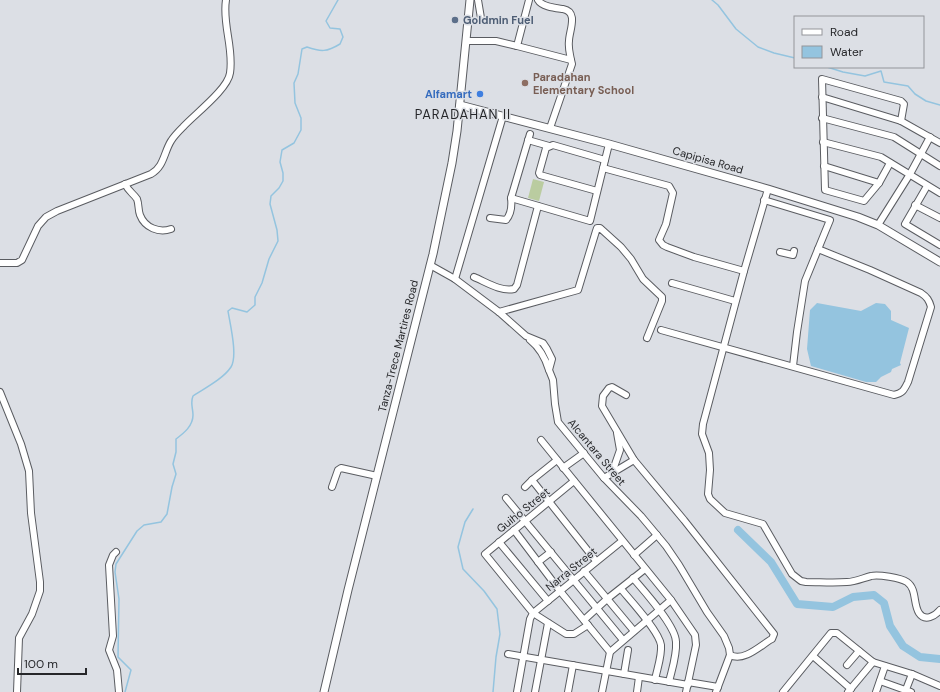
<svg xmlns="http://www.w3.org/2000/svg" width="940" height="692" font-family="'DM Sans',sans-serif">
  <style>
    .garden { fill: #bacca0 }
    .water { fill: #94c4df }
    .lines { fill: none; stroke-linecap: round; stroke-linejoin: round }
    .stream { stroke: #94c4df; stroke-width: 1.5 }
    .river { stroke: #94c4df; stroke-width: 8 }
    .minor-casing { stroke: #5a5c61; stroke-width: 8 }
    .major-casing { stroke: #5a5c61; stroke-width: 9 }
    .minor { stroke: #fff; stroke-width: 6 }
    .major { stroke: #fff; stroke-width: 7 }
    .service-dot { fill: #5c6f8a; stroke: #dcdfe5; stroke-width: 1.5 }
    .education-dot { fill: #8d6e63; stroke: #dcdfe5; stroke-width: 1.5 }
    .shop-dot { fill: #3f7fe0; stroke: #dcdfe5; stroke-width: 1.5 }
    .labels { text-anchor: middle; stroke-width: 3; stroke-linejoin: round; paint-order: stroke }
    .service-label { font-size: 11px; font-weight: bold; fill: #4e5e75; stroke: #dcdfe5; text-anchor: start }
    .education-label { font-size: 11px; font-weight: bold; fill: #785e54; stroke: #dcdfe5; text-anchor: start }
    .shop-label { font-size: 11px; font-weight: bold; fill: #366cbe; stroke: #dcdfe5; text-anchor: end }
    .street-label { font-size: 11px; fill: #26272a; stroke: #dcdfe5 }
    .quarter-label { font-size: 13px; letter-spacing: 1px; fill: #26272a; stroke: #dcdfe5 }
  </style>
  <rect width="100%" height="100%" fill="#dcdfe5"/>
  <polygon class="garden" points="533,179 544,182 539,201 528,198"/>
  <polygon class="water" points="817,303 861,311 876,303 885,304 891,311 891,320 909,328 900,363 901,365 892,369 891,372 881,377 876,382 866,382 811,366 807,349 810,310"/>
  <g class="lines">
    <g class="stream">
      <polyline points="712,0 718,5 736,29 758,47 774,53 795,58"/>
      <polyline points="827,67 843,72 865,76 881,71 884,82 908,86 915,94 926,101 940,105"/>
      <polyline points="473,509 465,522 458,547 463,569 484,591 497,609 500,634 496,657 493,692"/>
      <path d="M125,692L131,670L118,657L119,599L115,572L116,564L137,531L144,525L161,522L167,514L172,487L176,474L173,464L176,452V439C184,433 193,426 193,415C193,408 190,403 193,396C205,388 223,379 231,367C238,356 230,324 228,311L232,308L247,312L255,305V297L262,283L269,259L278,241L277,230L270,204L271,196L279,188L283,181V173L280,162L282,150L294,143L301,130V118L295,103L294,83L298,74L302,49L307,47C321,52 327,52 340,44L343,37L340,29L330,28L326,21L338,0"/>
    </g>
    <polyline class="river" points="738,530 771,562 797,604 833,607 853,597 874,595 884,603 890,626 903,646 920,657 940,659"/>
    <g class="minor-casing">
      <g id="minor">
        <polyline points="478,0 481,18"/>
        <polyline points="529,0 517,46 571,60 572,64 550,128"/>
        <path d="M538,0C542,7 556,8 563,9C579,12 569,31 569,41C568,48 570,54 571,60"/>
        <polyline points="466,41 496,41 517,46"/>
        <polyline points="822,97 901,121 940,143"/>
        <polyline points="822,118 894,137 940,166"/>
        <polyline points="528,140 549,146"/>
        <polyline points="823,142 881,157 940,193"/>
        <polyline points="890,163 879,183 864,201 825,190 822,79 901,101 904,104 901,121"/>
        <polyline points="824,166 879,183"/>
        <polyline points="603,168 669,186 673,193 666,224 659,240 663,245 667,247 694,257 744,271"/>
        <path d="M125,184C129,192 133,193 137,199C139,204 138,210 140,215C145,228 159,233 171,229"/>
        <polyline points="927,186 905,224 940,245"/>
        <path d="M768,189L744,271L703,424L702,434L709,453L710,470L708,494L710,499L725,513L763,524L792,574L801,581L806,582C820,582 833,583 847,582C855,582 863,578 871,576C878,574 901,578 907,582C917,589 913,604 919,613C925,622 935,616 940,610"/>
        <polyline points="597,191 540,175 539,173 546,148 553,145 605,160"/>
        <polyline points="511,198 590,221 609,144"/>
        <polyline points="764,200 830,220 805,281 797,332 793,366"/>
        <polyline points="915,205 940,218"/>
        <path d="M490,218L506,220C511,214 512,206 511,198L530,134"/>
        <polyline points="878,225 910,174 930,137"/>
        <polyline points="780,252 793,255 794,251"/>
        <path d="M0,263H17L22,260L38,226L46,217L57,211L151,174C164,167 164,152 171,141C174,136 179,131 183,127C195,114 228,89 230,73C234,48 222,24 226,0"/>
        <polyline points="430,265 455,279 499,312 526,336 543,343 547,349 552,359 549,370 553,380 555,404 558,422 604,478 641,516 666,546 679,565 707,612 724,636 729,648 730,655 716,692"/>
        <path d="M474,277C486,282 501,292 514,289L517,285L538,206"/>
        <polyline points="455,279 503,116"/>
        <polyline points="672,283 735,301"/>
        <polyline points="499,312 578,290 596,231 597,228 600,228 621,247 631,259 643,279 662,297 662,301 647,338"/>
        <path d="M661,330L894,395C903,393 904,390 908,382L931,307C929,300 927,297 921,293L870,270L818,249"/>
        <path d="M530,340C540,348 545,357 549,370"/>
        <polyline points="0,392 21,444 29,471 31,513 40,582 40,591 32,614 19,638 17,692"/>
        <path d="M626,395L612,387L609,388L603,396L602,406L634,460L684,520L774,634L772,639L770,640C759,647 743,662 730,655"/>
        <polyline points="541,440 671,600 695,635 696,645 686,692"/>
        <polyline points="563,468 584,453"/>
        <polyline points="612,473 620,450 617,433"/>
        <polyline points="604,478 634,460"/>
        <polyline points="532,480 557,460"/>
        <polyline points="332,487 338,470 341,468 377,476"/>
        <polyline points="525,487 532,480 596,561"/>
        <polyline points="506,498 623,640"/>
        <polyline points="514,530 560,591 610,652"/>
        <polyline points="499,542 548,601"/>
        <polyline points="116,552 113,555 109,565 113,636 109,650 117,670 119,692"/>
        <polyline points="634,555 657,535"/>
        <polyline points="538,562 551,552"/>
        <polyline points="584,571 634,631"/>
        <path d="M633,578C644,591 676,626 676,642C677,655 672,669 669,682"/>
        <path d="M621,589C631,601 659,631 661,645C662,656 657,669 655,680"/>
        <polyline points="584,620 607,599 645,569"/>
        <polyline points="588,625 574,634 566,634 533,613 622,541"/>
        <polyline points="508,654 688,685"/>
        <polyline points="813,656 851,689"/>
        <polyline points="847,665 859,651"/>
        <polyline points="624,674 628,650"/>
        <polyline points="880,681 911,692"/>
        <polyline points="688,682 718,687"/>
        <polyline points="517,692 530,619 533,613 485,554 574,481"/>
        <polyline points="535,692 548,623"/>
        <polyline points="568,692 573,665"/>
        <polyline points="602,692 610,652 671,600"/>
        <polyline points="637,692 639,677"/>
        <polyline points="783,692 831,633 837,633 873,662 912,674 940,686"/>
        <polyline points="848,692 873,662"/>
        <polyline points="876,692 885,666"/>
        <polyline points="905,692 912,674"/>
      </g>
    </g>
    <g class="major-casing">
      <g id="major">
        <polyline points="460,105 609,144 768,189 858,217 878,225 940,262"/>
        <polyline points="324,692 348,590 433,254 452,163 457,131 470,0"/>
      </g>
    </g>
    <use href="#minor" class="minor"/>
    <use href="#major" class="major"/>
  </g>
  <circle class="service-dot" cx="455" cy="20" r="4"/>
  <circle class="education-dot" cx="525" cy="83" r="4"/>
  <circle class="shop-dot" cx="480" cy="94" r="4"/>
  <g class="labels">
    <g class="service-label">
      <text x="463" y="24">Goldmin Fuel</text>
    </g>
    <g class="education-label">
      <text x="533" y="81">Paradahan<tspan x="533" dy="13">Elementary School</tspan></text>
    </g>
    <g class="shop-label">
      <text x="472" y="98">Alfamart</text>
    </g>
    <g class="street-label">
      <text transform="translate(708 160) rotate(16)" y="4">Capipisa Road</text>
      <text transform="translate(398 346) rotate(-76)" y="4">Tanza-Trece Martires Road</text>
      <text transform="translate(597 452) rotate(50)" y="4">Alcantara Street</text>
      <text transform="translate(523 510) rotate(-39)" y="4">Guiho Street</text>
      <text transform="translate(571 569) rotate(-39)" y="4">Narra Street</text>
    </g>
    <g class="quarter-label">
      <text x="463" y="119">PARADAHAN II</text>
    </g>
  </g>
  <rect x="794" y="16" width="130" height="52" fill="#dcdfe5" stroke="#93959a"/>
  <rect x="802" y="29" width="20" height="6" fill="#ffffff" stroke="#93959a"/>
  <text x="830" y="36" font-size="12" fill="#26272a">Road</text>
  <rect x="802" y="46" width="20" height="12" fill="#94c4df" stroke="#93959a"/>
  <text x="830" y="56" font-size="12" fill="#26272a">Water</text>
  <path d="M18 668v6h68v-6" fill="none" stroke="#26272a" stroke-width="2"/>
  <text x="24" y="668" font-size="12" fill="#26272a" stroke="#dcdfe5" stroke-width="3" paint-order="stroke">100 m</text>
</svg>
